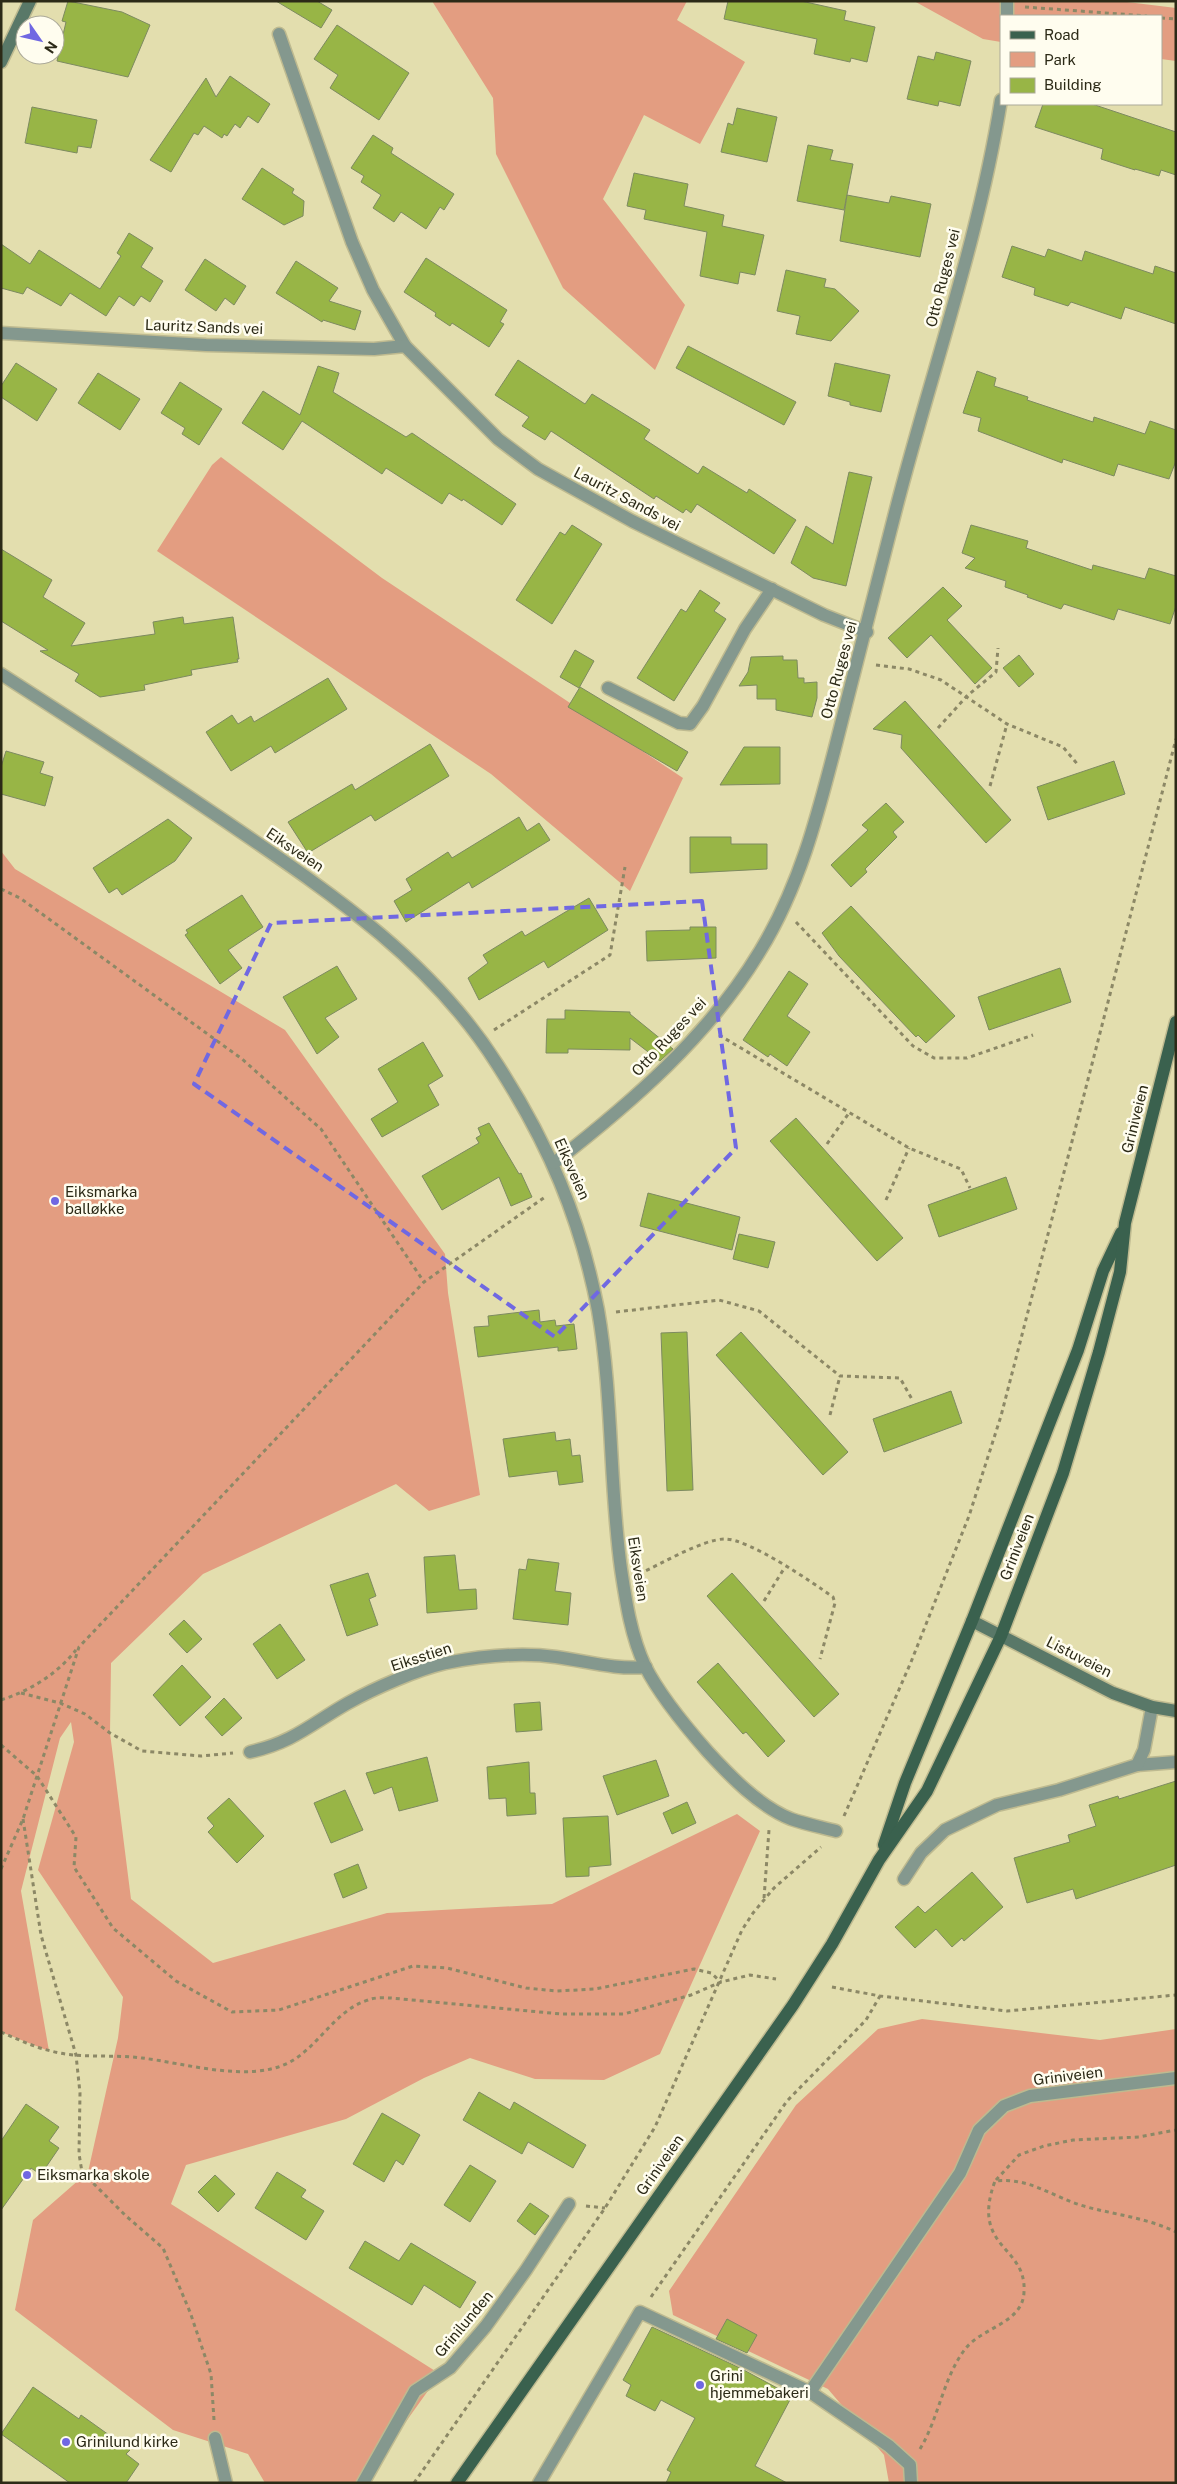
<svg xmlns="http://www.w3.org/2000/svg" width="1177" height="2484" font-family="'Public Sans',sans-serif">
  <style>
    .green { fill: #e39d81 }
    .building { fill: #98b546; stroke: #7d8a60 }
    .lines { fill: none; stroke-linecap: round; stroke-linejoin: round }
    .lane-casing { stroke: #beba90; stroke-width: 15 }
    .street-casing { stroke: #beba90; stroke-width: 15 }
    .secondary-casing { stroke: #beba90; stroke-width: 15 }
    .primary-casing { stroke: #beba90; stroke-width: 15 }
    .path { stroke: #8c8866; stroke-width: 3; stroke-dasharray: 4 4; stroke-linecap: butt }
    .lane { stroke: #84988e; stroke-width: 12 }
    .street { stroke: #84988e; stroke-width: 12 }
    .secondary { stroke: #597868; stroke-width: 12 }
    .primary { stroke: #3a614e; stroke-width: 12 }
    .marked { fill: none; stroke: #7068e2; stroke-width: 4; stroke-dasharray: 10 6; stroke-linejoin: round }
    .poi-dot { fill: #7068e2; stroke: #fffdef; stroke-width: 2 }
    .labels { text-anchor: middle; stroke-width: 5; stroke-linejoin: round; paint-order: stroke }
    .street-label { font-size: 15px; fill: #2c2a17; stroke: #fffdef }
    .poi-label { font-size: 15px; fill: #2c2a17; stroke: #fffdef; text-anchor: start }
  </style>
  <rect width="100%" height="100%" fill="#e3deae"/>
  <g class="green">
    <polygon points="432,1 687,1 677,20 745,62 700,144 644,115 603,199 685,305 655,370 563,288 496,154 493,98"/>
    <polygon points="914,1 1119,1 1176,8 1176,61 1161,59 1161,16 1001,16 1001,42 983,39"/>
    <polygon points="221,457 382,578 683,778 630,891 491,774 157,551 212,465"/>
    <polygon points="1,851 15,869 285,1030 445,1254 448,1293 480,1495 429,1511 396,1484 203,1574 111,1663 110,1733 131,1899 213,1963 387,1913 552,1904 737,1814 760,1831 660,2054 604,2080 535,2079 470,2058 424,2078 346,2119 186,2165 171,2204 440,2374 362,2483 265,2483 248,2454 173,2430 15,2310 33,2220 88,2172 118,2038 123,1997 38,1870 74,1742 71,1722 60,1738 21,1891 49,2051 1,2032"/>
    <polygon points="922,2019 1100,2040 1176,2029 1176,2483 889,2483 884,2455 828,2389 673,2315 669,2291 796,2105 878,2029"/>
  </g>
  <g class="building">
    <polygon points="68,1 122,12 150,25 128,77 57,61 66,22 62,21"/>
    <polygon points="276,1 317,1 332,10 321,28"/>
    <polygon points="728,1 801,1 846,11 844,20 875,27 867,62 851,58 850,62 814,54 817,39 724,19"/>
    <polygon points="337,25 409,73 379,120 330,88 338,75 314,59"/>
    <polygon points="936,52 971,61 960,106 939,101 938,106 907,99 918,56 934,60"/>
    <polygon points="230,76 270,104 258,123 248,116 240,128 235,124 227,136 224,134 222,138 204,126 198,135 194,133 171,172 150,160 206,78 216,97"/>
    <polygon points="1043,104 1092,104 1176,132 1176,175 1161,170 1159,176 1135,169 1135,170 1101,159 1103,149 1035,127"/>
    <polygon points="32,107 97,120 91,148 78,146 77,153 25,143"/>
    <polygon points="737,108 777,117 767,162 721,152 728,123 733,125"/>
    <polygon points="373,135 393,148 391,153 454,194 444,210 440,207 426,229 401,212 394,222 373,208 381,195 361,182 364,176 351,168"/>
    <polygon points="808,145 833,150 830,160 853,164 844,210 797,201"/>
    <polygon points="262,168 294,189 292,193 304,201 303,216 284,225 242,199"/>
    <polygon points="634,173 688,184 684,206 724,215 722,226 764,235 755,275 740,272 738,284 700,276 707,232 644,219 646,210 627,206"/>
    <polygon points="847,195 889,203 891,196 931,204 920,257 840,241"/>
    <polygon points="129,233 153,248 141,267 163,281 150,302 141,296 134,306 119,296 106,316 70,293 61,306 27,287 23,294 1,288 1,244 30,264 39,250 100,289 121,256 117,253"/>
    <polygon points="1012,246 1045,257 1048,249 1082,261 1085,251 1153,274 1155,266 1176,273 1176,324 1125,307 1121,319 1071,302 1068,306 1034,295 1035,288 1002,277"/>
    <polygon points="426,258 507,310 500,322 504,324 489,347 452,323 450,326 435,316 436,313 404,292"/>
    <polygon points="205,259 246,286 234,305 225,298 216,311 185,290"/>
    <polygon points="296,261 338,288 329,301 361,311 355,330 323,320 322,322 276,293"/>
    <polygon points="786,270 826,279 824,287 835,289 859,311 831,341 796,334 800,316 777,311"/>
    <polygon points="688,346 796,402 784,425 676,368"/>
    <polygon points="518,360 585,404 592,394 650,430 644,439 698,474 703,466 747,493 749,489 796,520 774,554 697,504 691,513 686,509 683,513 656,496 654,499 551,431 545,440 522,426 529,417 495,395"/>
    <polygon points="16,363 57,389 37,421 1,397 1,386"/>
    <polygon points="835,363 890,375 881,412 850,405 850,402 828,396"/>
    <polygon points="318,366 339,373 333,392 406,437 412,433 516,504 502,525 463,499 462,501 449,493 442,504 386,468 382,474 302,421 283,450 242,423 263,391 300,415"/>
    <polygon points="977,371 996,378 994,386 1028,397 1027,400 1093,422 1094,417 1145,434 1150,421 1176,430 1176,461 1169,479 1118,464 1114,476 1063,459 1062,463 978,431 981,418 963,413"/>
    <polygon points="98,373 140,399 120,430 78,403"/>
    <polygon points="180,382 222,409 199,445 182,434 185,428 161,413"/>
    <polygon points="849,472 872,477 846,586 813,578 791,563 806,526 833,544"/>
    <polygon points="572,525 602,544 552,624 516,600 560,532 565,535"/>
    <polygon points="971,525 1028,541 1026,548 1092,570 1093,565 1145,579 1149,568 1176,576 1176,606 1170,624 1118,609 1114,620 1064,604 1061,609 1027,597 1028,595 1005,587 1006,581 965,568 975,558 962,553"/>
    <polygon points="1,549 52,580 43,597 85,623 71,646 155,634 153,622 183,617 184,624 233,617 239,659 237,659 238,662 191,670 192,675 144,685 145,690 100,697 75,681 79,674 40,651 48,650 1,621"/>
    <polygon points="943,587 962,606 947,620 992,668 975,684 931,635 907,658 888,638"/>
    <polygon points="700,590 720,603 714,611 726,619 674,701 637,678 681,609 686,612"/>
    <polygon points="575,650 594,661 579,688 560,677"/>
    <polygon points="1019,655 1034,674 1019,687 1003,668"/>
    <polygon points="783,656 783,660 797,660 798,678 804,678 804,683 817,682 817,698 812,717 776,710 776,699 757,699 757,685 739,686 748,672 751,657"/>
    <polygon points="328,678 347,709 275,753 271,746 231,771 206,732 232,715 238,724 251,716 254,722"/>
    <polygon points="580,687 688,752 677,771 568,707"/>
    <polygon points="905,701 1011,820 986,843 901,748 902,735 873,729"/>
    <polygon points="430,744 449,776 375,821 371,815 308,853 288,822 352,784 355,790"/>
    <polygon points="744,747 780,747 780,784 720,785"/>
    <polygon points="6,751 44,762 40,773 53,777 45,806 1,794 1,767"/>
    <polygon points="1114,761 1125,794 1048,820 1037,787"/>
    <polygon points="886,803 904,822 893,832 897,837 865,869 867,872 851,887 831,865 868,830 862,825"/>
    <polygon points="519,817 527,831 539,823 550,840 472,888 469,882 406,922 394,901 412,890 406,879 448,852 452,858"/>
    <polygon points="168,819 192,838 175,861 122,895 117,888 109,893 93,868"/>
    <polygon points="690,837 731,837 731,844 767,844 767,869 690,873"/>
    <polygon points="242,895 263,927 228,950 242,968 220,984 185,935 188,933 186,930"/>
    <polygon points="589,898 608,930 548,968 544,961 479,1000 468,978 488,963 483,955 522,931 525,936"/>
    <polygon points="851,906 955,1016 926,1043 918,1035 916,1037 839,956 822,933"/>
    <polygon points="690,927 716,927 716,958 647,961 646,931 690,930"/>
    <polygon points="337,966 357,999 325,1018 339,1037 317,1054 283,997"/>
    <polygon points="1060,968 1071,1002 989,1030 978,997"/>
    <polygon points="789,971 808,984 787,1016 810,1032 787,1066 770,1054 768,1057 743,1040"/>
    <polygon points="565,1010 630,1012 630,1014 673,1049 660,1061 630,1038 630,1050 568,1049 568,1053 546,1053 547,1019 565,1019"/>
    <polygon points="423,1042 443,1076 428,1085 439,1105 382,1137 371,1119 398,1102 378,1069"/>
    <polygon points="796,1118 903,1238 877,1261 770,1141"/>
    <polygon points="489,1123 519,1174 521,1173 532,1197 511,1206 499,1177 442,1210 422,1176 479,1143 476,1138 481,1135 478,1128"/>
    <polygon points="1006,1177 1017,1209 939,1237 928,1205"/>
    <polygon points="648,1193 740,1217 732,1250 640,1226"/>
    <polygon points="739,1234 775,1242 768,1268 733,1259"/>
    <polygon points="539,1310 540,1322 555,1320 556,1326 574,1324 577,1349 558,1351 558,1347 478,1357 474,1327 489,1326 488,1316"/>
    <polygon points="687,1332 693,1490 667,1491 661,1333"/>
    <polygon points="741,1332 848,1452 823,1475 716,1355"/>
    <polygon points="951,1391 962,1423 884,1452 873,1419"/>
    <polygon points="555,1432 556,1441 570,1439 572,1456 580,1455 583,1482 559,1485 557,1471 509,1477 503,1439"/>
    <polygon points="455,1555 459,1590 476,1589 477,1609 427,1613 424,1557"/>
    <polygon points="528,1559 559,1563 555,1591 571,1593 568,1625 513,1619 519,1569 526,1570"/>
    <polygon points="368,1573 376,1596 369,1599 378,1625 347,1636 330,1585"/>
    <polygon points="732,1573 839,1694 814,1717 707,1596"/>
    <polygon points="184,1620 202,1639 187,1653 169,1634"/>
    <polygon points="280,1624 305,1660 277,1679 253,1644"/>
    <polygon points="718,1663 785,1741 768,1757 746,1732 743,1734 697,1682"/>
    <polygon points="182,1665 211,1697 180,1726 153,1695"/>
    <polygon points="224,1698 242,1718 222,1736 205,1717"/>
    <polygon points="540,1702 542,1730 516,1732 514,1704"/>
    <polygon points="427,1757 438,1801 399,1811 392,1787 374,1794 366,1773"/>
    <polygon points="656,1760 669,1796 617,1815 603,1776"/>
    <polygon points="529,1762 530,1793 535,1793 536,1814 507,1816 506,1798 489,1799 487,1767"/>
    <polygon points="1176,1781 1176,1865 1076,1899 1073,1889 1027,1903 1014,1858 1070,1842 1068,1835 1096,1826 1089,1805 1118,1796 1119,1799"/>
    <polygon points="345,1790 363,1830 331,1843 314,1803"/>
    <polygon points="229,1798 264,1836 237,1863 208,1832 214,1826 207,1818"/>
    <polygon points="687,1802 696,1823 672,1834 663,1813"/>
    <polygon points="608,1816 611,1865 589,1867 589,1876 566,1877 563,1818"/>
    <polygon points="358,1864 367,1888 343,1898 334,1874"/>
    <polygon points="972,1872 1003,1907 964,1941 962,1938 952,1947 936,1929 915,1948 895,1927 918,1906 925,1913"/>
    <polygon points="479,2092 510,2110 514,2102 586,2145 573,2168 528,2142 522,2154 463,2120"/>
    <polygon points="26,2104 59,2127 49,2141 59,2148 44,2170 40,2168 37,2172 31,2168 1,2210 1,2141"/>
    <polygon points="382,2113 420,2135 403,2165 396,2160 384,2182 353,2164"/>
    <polygon points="470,2165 496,2181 470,2222 444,2205"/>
    <polygon points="277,2172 306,2190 301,2197 324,2211 306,2240 255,2208"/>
    <polygon points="215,2175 235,2194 218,2212 198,2192"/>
    <polygon points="530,2203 549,2216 535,2235 517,2221"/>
    <polygon points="365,2241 399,2261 411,2243 476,2282 460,2308 424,2285 412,2305 349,2268"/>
    <polygon points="727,2319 757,2335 747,2353 716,2339"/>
    <polygon points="652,2327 740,2368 792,2396 755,2466 787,2483 666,2483 671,2472 667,2470 695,2418 661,2400 655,2411 626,2396 631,2385 623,2380"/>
    <polygon points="33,2387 79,2419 81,2415 130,2450 126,2454 139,2464 126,2483 70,2483 1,2434"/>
  </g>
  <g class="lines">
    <g class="lane-casing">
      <g id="lane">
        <polyline points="608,688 679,723 690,724 703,706 745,629 772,589"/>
        <polyline points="1137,1765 1176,1762"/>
        <polyline points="215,2438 226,2483"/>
        <polyline points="539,2483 640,2312 810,2392"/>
      </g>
    </g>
    <g class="street-casing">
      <g id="street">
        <polyline points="1007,1 1007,16"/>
        <polyline points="279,34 352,242 373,290 405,346"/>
        <polyline points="1,333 206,345 374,349 405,346 498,439 538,469 632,521 824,615 867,632"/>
        <path d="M1,674C76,722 151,771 225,821C326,890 430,958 497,1064C548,1143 580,1217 598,1310C613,1396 609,1483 621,1569C626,1602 631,1636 645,1666C660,1696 686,1727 708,1752C731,1777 759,1806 791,1819C805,1824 821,1827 836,1831"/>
        <path d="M554,1163C631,1103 709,1036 760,951C800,886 818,814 837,740C857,663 877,586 896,509C931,373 979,239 1001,100"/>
        <path d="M250,1752C294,1742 311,1724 348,1703C375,1688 416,1670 446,1663C482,1656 519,1652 556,1657C586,1661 616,1670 646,1667"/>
        <polyline points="904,1879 921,1853 945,1830 997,1805 1059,1790 1137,1765 1144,1750 1152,1707"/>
        <polyline points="363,2483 415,2391 450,2368 486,2326 526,2270 569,2204"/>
        <polyline points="911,2483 910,2465 889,2446 810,2392 960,2173 979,2130 1004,2106 1030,2096 1176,2078"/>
      </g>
    </g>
    <g class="secondary-casing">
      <g id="secondary">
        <polyline points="1,62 30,1"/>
        <polyline points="972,1621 1113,1693 1152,1707 1176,1711"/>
      </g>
    </g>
    <g class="primary-casing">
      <g id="primary">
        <polyline points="884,1845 905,1783 972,1621 1078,1350 1103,1271 1121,1233"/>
        <polyline points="457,2483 793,2005 832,1944 879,1860 927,1791 1001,1636 1063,1473 1099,1352 1120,1272 1125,1223 1176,1022"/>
      </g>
    </g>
    <g class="path">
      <polyline points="1025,7 1147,16"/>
      <polyline points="1161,18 1176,19"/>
      <polyline points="876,665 909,669 941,680 1007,724 1063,747 1079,766"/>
      <polyline points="938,728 967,696 996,672 998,648"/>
      <polyline points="990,786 1007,724"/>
      <polyline points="1,889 20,898 242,1059 321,1129 424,1282"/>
      <polyline points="796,922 913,1046 934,1058 967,1058 1033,1035"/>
      <polyline points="494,1030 610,955 625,867"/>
      <polyline points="719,1035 909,1148 961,1169 970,1188"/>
      <polyline points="827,1144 849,1113"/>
      <polyline points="886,1200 909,1148"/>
      <polyline points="616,1312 719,1300 759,1311 840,1376 900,1378 913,1401"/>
      <polyline points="830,1415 840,1376"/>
      <path d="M639,1574C661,1564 703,1539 725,1539C749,1539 812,1582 833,1597L835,1603L820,1659"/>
      <polyline points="764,1601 785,1567"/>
      <polyline points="21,1693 60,1703 85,1714 110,1733 142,1751 201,1756 233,1753"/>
      <path d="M1,1700C31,1690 56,1675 76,1650"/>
      <polyline points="1,1745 37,1776 76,1837 74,1867 113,1928 176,1981 232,2012 279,2010 413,1966 447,1968 526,1988 557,1991 595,1989 694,1969 711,1973 721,1982"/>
      <polyline points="844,1816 911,1662 969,1516 1001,1416 1176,739"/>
      <polyline points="23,1819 41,1935 76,2055 80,2093 79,2154 82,2172 126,2216 163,2248 190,2312 211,2374 214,2420"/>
      <polyline points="1,1869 23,1819 79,1647 424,1282 545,1197"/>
      <polyline points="764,1898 769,1830"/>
      <polyline points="832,1987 880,1996 1007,2011 1176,1995"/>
      <path d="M1,2032C17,2039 34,2047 51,2051C80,2059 112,2054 142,2058C184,2063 248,2083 288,2063C318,2048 335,2010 368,2000C375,1997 384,1998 391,1998L561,2014H624L691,1995L721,1982L750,1975L776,1979"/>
      <polyline points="996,2180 1019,2155 1044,2146 1073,2140 1139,2137 1176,2130"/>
      <polyline points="586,2206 605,2208"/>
      <polyline points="651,2297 787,2101 866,2020 880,1996"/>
      <path d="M920,2449C939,2418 943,2377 966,2348C983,2327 1023,2323 1024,2292C1027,2245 970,2249 995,2181C1031,2177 1053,2198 1087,2207C1117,2215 1147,2218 1176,2232"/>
      <polyline points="414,2483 605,2208 655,2127 742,1930 753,1913 774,1888 821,1847"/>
    </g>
    <use href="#lane" class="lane"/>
    <use href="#street" class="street"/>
    <use href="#secondary" class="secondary"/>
    <use href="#primary" class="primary"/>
  </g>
  <path class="marked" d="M702,901L736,1148L555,1337L194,1084L271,923Z"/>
  <g class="poi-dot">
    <circle cx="55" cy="1201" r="5"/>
    <circle cx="27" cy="2175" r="5"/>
    <circle cx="700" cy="2385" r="5"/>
    <circle cx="66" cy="2442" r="5"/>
  </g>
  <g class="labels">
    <g class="street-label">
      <text transform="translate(943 278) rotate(-76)" y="5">Otto Ruges vei</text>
      <text transform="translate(204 327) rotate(2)" y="5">Lauritz Sands vei</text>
      <text transform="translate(627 499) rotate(28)" y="5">Lauritz Sands vei</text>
      <text transform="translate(839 670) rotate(-75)" y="5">Otto Ruges vei</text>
      <text transform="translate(295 850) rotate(34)" y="5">Eiksveien</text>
      <text transform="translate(669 1037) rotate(-47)" y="5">Otto Ruges vei</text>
      <text transform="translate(1135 1119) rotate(-76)" y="5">Griniveien</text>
      <text transform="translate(572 1169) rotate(66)" y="5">Eiksveien</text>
      <text transform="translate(1017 1547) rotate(-69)" y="5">Griniveien</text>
      <text transform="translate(638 1569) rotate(81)" y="5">Eiksveien</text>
      <text transform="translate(421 1657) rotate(-18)" y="5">Eiksstien</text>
      <text transform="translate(1079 1657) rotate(27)" y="5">Listuveien</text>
      <text transform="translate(1068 2076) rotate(-7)" y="5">Griniveien</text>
      <text transform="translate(660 2165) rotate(-55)" y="5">Griniveien</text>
      <text transform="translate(464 2324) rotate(-50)" y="5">Grinilunden</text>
    </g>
    <g class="poi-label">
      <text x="65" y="1197">Eiksmarka<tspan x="65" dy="17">balløkke</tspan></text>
      <text x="37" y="2180">Eiksmarka skole</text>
      <text x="710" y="2381">Grini<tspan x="710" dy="17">hjemmebakeri</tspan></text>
      <text x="76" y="2447">Grinilund kirke</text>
    </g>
  </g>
  <rect width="1177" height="2484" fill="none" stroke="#2c2a17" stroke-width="5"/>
  <rect x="1000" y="15" width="162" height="90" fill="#fffdef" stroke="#aba999"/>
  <rect x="1010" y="31" width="25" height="8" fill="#3a614e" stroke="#aba999"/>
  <text x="1044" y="40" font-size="15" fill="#2c2a17">Road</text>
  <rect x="1010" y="52" width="25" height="15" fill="#e39d81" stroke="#aba999"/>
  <text x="1044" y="65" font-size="15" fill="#2c2a17">Park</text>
  <rect x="1010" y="78" width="25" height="15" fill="#98b546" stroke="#aba999"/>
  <text x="1044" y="90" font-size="15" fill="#2c2a17">Building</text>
  <g transform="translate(40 40) rotate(124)"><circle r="24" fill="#fffdef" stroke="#aba999"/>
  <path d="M0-4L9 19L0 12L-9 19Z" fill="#7068e2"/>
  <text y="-8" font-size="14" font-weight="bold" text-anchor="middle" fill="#2c2a17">N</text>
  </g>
</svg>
